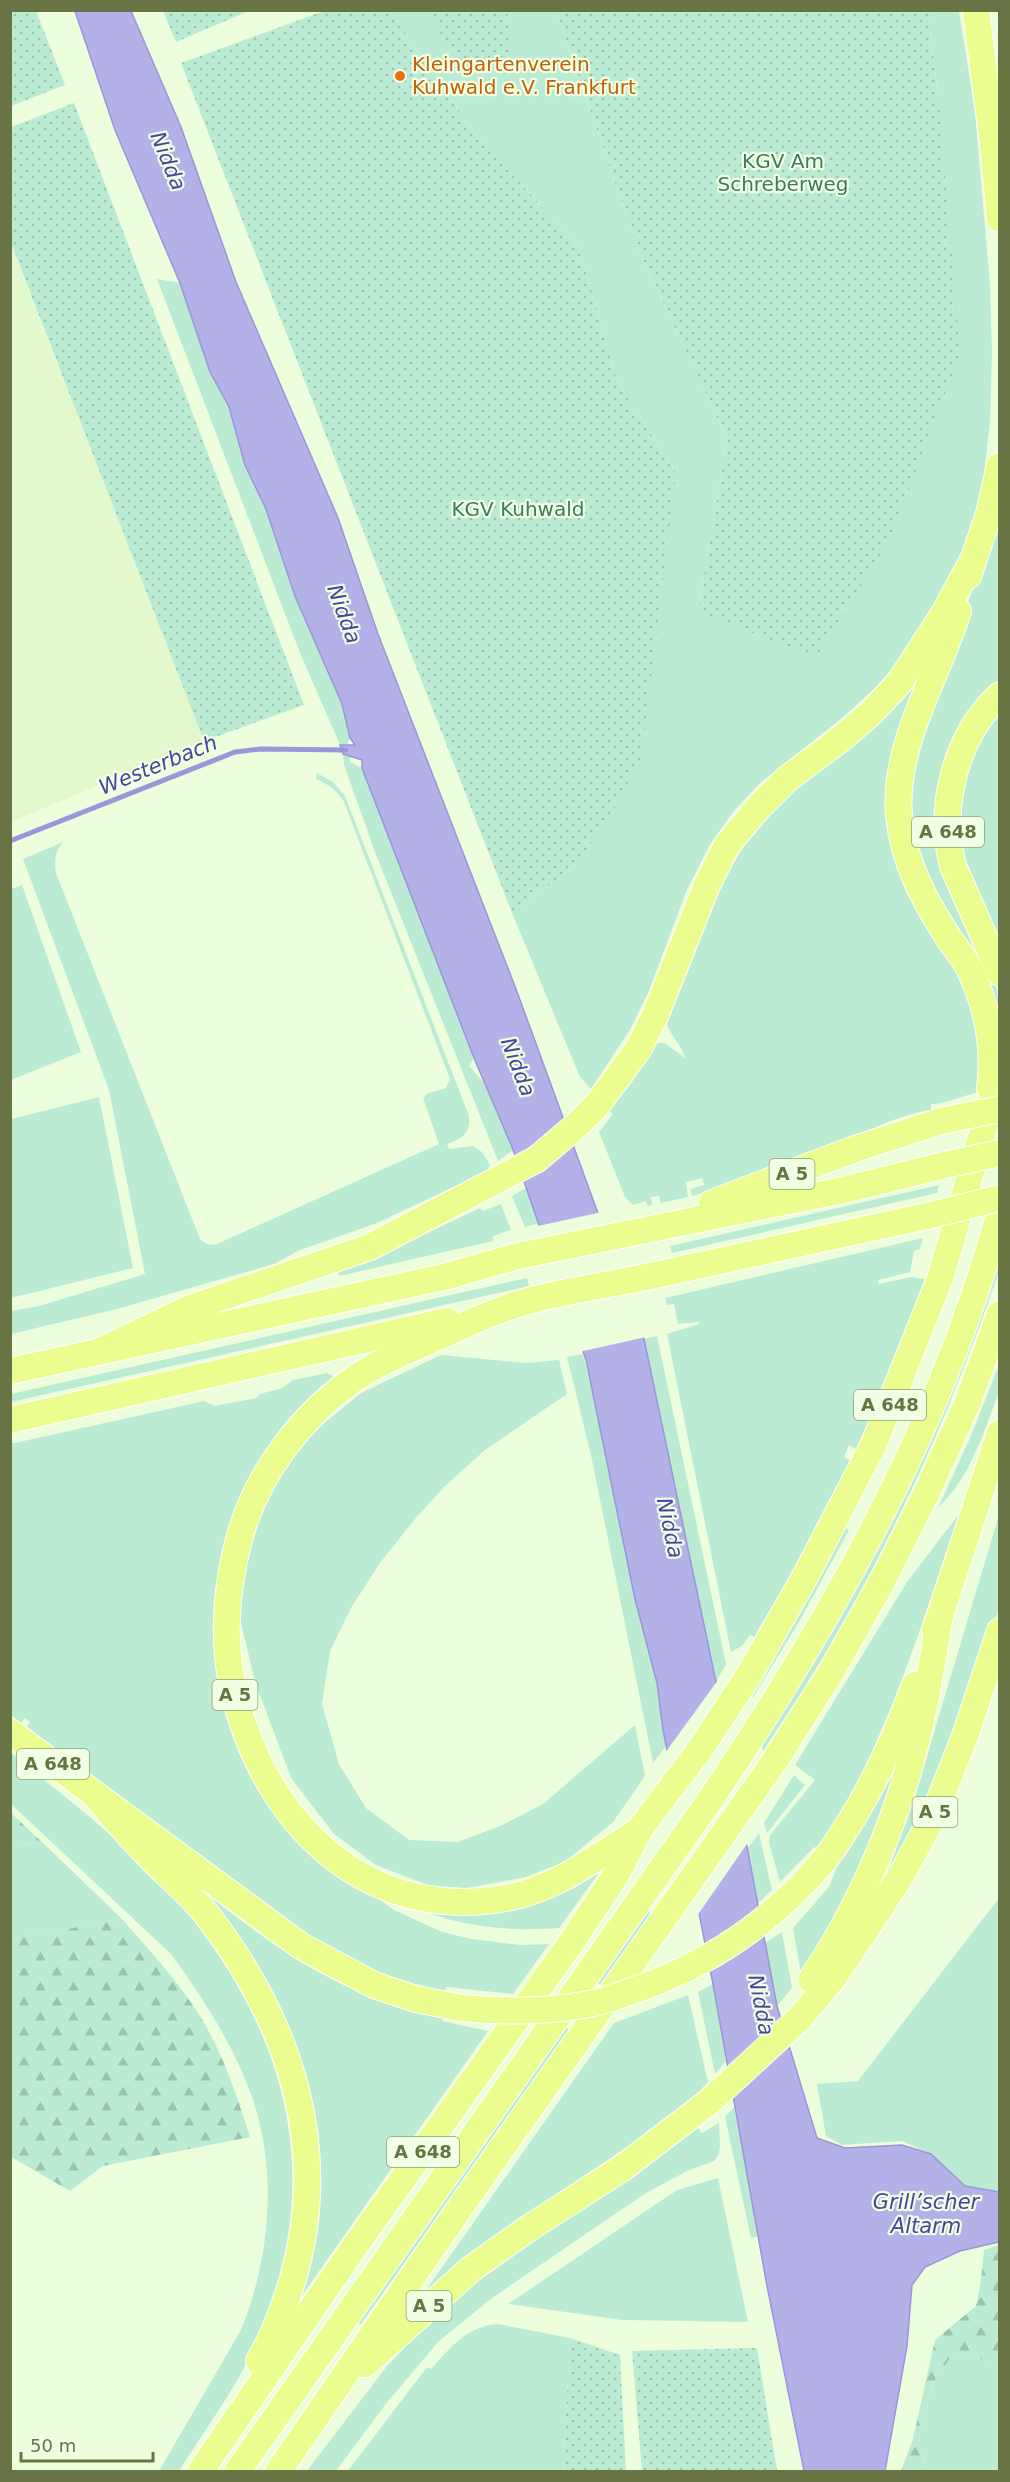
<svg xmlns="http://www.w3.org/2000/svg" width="1010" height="2482" font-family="'DejaVu Sans',sans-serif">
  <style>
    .residential { fill: #e4f8ce }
    .grass { fill: #bbecd3 }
    .forest { fill: url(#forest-firs) }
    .park { fill: url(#park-dots) }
    .water { fill: #b3b1e8; stroke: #9a96da; stroke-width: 1.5 }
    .pier { fill: #edfedd }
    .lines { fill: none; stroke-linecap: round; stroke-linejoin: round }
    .stream { stroke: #9a96da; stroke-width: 5 }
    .highway-casing { stroke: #fff; stroke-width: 28 }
    .highway { stroke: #ebfd8e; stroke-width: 26 }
    .highway-bridge-casing { stroke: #fff; stroke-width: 28; stroke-linecap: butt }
    .highway-bridge { stroke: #ebfd8e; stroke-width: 26 }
    .food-dot { fill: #e8710a; stroke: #f1ffe4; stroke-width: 2 }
    .labels { text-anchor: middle; stroke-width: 4.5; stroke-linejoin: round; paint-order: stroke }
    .shield { fill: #f1ffe4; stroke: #919e74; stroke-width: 1.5 }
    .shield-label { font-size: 18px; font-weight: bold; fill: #687444 }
    .food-label { font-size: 20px; fill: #c56008; stroke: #f1ffe4; text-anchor: start }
    .park-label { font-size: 20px; fill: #3b7b63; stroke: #f1ffe4 }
    .water-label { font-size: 21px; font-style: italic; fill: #4a449f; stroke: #f1ffe4 }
  </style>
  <defs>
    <pattern id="forest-firs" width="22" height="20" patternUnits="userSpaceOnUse" patternTransform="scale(1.5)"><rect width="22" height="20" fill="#bbecd3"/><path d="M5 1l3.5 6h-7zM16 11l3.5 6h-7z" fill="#9cc4ad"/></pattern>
    <pattern id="park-dots" width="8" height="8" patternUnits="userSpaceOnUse" patternTransform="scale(1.5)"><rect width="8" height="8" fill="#bbecd3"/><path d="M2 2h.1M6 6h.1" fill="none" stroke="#9cc4ad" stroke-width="1.8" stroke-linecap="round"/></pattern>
  </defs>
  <rect width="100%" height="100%" fill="#edfedd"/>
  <polygon class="residential" points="10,243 204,741 11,822 10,822"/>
  <g class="grass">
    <polygon points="390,11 426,11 465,69 510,58 507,11 556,11 638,249 727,439 698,612 940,112 928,11 959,11 975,112 990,285 992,352 990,423 982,489 973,526 957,566 906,654 874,689 842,718 759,784 733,812 709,846 686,892 649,991 631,1028 591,1089 580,1077 512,913 577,864 676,473 617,381 579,246 477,137"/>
    <polygon points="157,279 180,283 210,372 229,407 245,465 266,509 295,596 342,704 350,738 347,745 340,745 300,653"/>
    <polygon points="999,512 999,680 979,701 937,800 996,983 1000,1018 919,869 905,794 937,677 987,555"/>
    <path d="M921,672L890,790L979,1030V1092C966,1095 942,1105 931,1104V1110C891,1115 844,1144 806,1159C770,1174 730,1186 692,1196L690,1189L704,1185L702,1178L686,1182L688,1197L661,1203L659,1196L651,1197L652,1205L648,1206L646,1201L633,1205L625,1197L599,1132L613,1114L609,1111L630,1085L657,1043H665L685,1058C682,1045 671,1037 667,1024L723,880L755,828L770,809Z"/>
    <polygon points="999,710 999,949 965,876 960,797 969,757"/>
    <polygon points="343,754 351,756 350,762 362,768 370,784 474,1058 469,1066 484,1083 512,1147 513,1150 498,1161 375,852 344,765"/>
    <path d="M317,773L333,782L345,796L469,1116C471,1133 462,1139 447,1144L449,1149L473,1146L482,1152L490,1165L487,1171L377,1223L300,1250L274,1264L117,1309L11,1334V1311L39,1306L145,1274L109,1090L23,859L63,842C55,852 54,860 56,873L200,1239C206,1244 209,1246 217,1244L439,1144L423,1098L427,1094L446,1088L450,1079L344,802C337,790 329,785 316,779Z"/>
    <polygon points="22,885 81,1052 11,1080 11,889"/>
    <polygon points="99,1097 133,1268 11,1298 11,1119"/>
    <polygon points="939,1185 937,1193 672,1253 670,1246"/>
    <polygon points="526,1188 540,1223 525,1227 512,1196"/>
    <polygon points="501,1204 511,1230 493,1236 493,1241 339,1276 338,1272 412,1240 480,1208 483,1211"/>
    <polygon points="923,1238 920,1249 914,1251 910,1272 878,1280 879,1284 910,1277 925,1279 887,1381 856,1449 849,1445 844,1457 851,1461 799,1562 754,1637 750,1635 742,1646 731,1652 667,1334 699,1324 699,1322 678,1324 674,1304 667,1305 665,1298"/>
    <path d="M999,1265V1271C955,1400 900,1526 831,1644C810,1680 786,1716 763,1751L761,1743L835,1624L872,1557L993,1271Z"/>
    <polygon points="527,1278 529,1286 11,1402 11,1394"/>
    <polygon points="657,1336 726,1664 716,1682 644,1339"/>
    <polygon points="583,1354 604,1443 635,1599 657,1683 666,1746 653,1763 591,1455 567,1357"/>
    <polygon points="441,1355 527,1363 559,1360 567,1394 485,1450 444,1487 415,1519 380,1563 351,1608 330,1651 322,1704 339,1764 366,1808 409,1840 458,1842 500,1826 543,1804 635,1725 645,1776 613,1822 566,1861 526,1877 468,1888 430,1886 376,1865 334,1834 291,1778 255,1682 238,1610 255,1526 284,1464 321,1426 361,1393"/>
    <polygon points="999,1365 999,1392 981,1440 967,1470 954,1490 938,1508 971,1436"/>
    <polygon points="327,1373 340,1379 257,1474 223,1682 334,1867 394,1910 442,1932 472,1939 521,1945 549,1944 513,1994 447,1987 444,1991 393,1979 313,1941 27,1727 30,1722 25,1718 21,1723 11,1715 10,1444 204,1401 215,1406 256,1398 260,1394 282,1388 293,1380"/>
    <path d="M959,1514C920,1628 886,1748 818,1849L814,1847L780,1882L769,1843L770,1835L815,1780L795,1765L907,1582Z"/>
    <polygon points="999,1515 999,1609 970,1701 936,1794 887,1874 915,1796"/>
    <polygon points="843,1527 849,1530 800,1620 753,1697 751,1689"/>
    <polygon points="911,1728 867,1871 801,1974 793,1928 829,1887 836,1870 832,1867"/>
    <path d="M10,1752C72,1803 138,1852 188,1914C291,2041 323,2181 260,2335C241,2381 206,2428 179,2471H159L241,2330C270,2259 278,2171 252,2097C234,2046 203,1998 171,1954L11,1804Z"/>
    <polygon points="794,1775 805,1785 767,1833 764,1823"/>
    <polygon points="759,1833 772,1890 758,1903 747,1849"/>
    <polygon points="43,1843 122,1919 11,1939 10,1844"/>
    <path d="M604,1866L559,1928C521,1931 485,1929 447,1919C439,1916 428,1914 422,1908Z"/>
    <path d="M195,1885C246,1924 298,1967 358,1991C386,2002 414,2008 443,2015L442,2021L488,2031L294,2307L310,2114Z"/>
    <polygon points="999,1898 999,2191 965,2186 931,2154 902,2141 842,2145 826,2136 817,2084 858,2081"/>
    <polygon points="647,1910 651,1914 602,1984 595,1984"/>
    <polygon points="782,1932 792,1988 777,2006 765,1943"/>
    <polygon points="713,1984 726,2061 715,2074 698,1992"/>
    <polygon points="688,1995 708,2082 694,2097 697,2100 542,2204 472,2255 412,2310 614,2023"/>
    <polygon points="564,2028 571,2029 361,2324 358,2324 372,2300"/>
    <polygon points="734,2107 759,2236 751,2238 725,2117"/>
    <polygon points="719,2123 720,2144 719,2154 714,2161 687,2171 646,2193 492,2298 438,2342 385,2405 336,2471 306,2472 387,2366 426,2325 488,2270 698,2128 702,2133"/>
    <polygon points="718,2178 748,2322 622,2320 508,2304 677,2190"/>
    <path d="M498,2324L570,2338L563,2471L347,2472L427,2367L431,2369C451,2347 467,2326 498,2324Z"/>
    <polygon points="974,2354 999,2371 999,2471 928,2471 920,2445 919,2435 934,2382 950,2358"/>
  </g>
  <g class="forest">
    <polygon points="10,1813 11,1813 43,1843 11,1844"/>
    <path d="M122,1919C149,1950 178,1981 200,2016C223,2053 237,2096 250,2137L103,2166L70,2191L11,2157V1939Z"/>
    <polygon points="999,2245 999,2371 974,2354 950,2358 934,2382 919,2435 920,2445 928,2471 901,2471 913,2439 935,2340 976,2306 981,2280 984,2250"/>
  </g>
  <g class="park">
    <polygon points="11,10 36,11 65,85 11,106"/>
    <polygon points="163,11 249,11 176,42"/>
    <polygon points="324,11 390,11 477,137 579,246 617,381 676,473 641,759 613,810 577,864 512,913 181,63"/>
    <polygon points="426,11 507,11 511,58 464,69"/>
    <polygon points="556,11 928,11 940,112 960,354 890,539 816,657 698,612 727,439 638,249"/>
    <polygon points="74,103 304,705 204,741 11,243 11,127"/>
    <polygon points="570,2338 620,2355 626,2471 563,2471"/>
    <polygon points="757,2348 777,2471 642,2471 632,2351"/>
  </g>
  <polygon class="water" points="75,11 131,11 181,127 236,282 338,518 378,634 516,989 644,1339 716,1682 777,2006 817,2138 845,2148 902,2145 931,2154 965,2186 999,2192 999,2242 960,2251 925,2267 912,2285 907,2346 885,2471 804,2471 767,2286 713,1984 663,1730 657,1683 635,1599 586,1360 512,1147 474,1058 362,768 362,760 343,754 340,745 355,745 350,738 342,704 295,596 266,509 245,465 229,407 210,372 180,283 115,130"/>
  <g class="pier">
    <polygon points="602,1212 646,1337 579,1352 538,1226"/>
    <polygon points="718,1680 749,1841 697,1916 665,1753"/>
  </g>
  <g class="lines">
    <polyline class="stream" points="10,841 235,752 261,749 346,750"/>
    <g class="highway-casing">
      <g id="highway">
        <polyline points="976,10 993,143 1000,219"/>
        <polyline points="968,576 989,514 1000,466"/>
        <path d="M958,611C938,676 893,745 899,815C904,864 924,900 950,940C957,950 965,959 970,970C988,1008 995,1049 990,1089"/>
        <path d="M1000,695C955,736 938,808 953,866L1000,973"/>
        <polyline points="712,1203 855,1149 941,1121"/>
        <polyline points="100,1351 190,1308 370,1247 537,1159 577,1125 597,1105 639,1048 657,1011 707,885 727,845 758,808 787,779 842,738 871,713 899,683 945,612 973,560"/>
        <polyline points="10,1371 444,1277 518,1256 843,1190 945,1165"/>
        <polyline points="10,1420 447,1321"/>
        <polyline points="935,1631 1000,1433"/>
        <polyline points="10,1732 301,1946 374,1985 416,1999 461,2008"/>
        <path d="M96,1796C113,1817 131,1838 150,1857C169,1877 191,1894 208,1916C290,2023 332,2149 292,2282C283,2310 274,2336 259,2361"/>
        <path d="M640,1830C593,1859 551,1894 493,1900C352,1918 255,1807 231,1677C222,1630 228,1575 242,1529C260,1471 302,1416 351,1381C378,1362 408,1351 438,1337C469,1323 502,1307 536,1299C577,1289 619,1283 660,1274C751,1255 841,1235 931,1215"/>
        <path d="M827,1857C865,1804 893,1746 915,1685"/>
        <path d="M811,1980C862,1905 902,1810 921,1720C929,1686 934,1651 940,1616"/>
        <polyline points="365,2364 471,2269 529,2228 621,2169 709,2102 800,2018 834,1977 877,1913 902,1874 934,1815 964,1739 1000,1631"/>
        <polyline points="200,2472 351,2252 573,1940 616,1875 640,1829 701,1748 749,1675 806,1575 874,1444 940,1279 1000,1072"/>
        <path d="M237,2472L710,1800C833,1618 941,1426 1000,1212"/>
        <polyline points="278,2472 464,2202 774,1762 830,1674 882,1582 928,1490 967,1404 1000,1314"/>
      </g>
    </g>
    <use href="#highway" class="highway"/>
    <g class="highway-bridge-casing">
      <g id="highway-bridge">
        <polyline points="941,1121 1000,1109"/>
        <polyline points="945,1165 1000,1153"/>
        <polyline points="931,1215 1000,1198"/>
        <path d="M461,2008C504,2012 547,2012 589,2004C603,2002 616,1996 629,1992C708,1966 774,1921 827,1857"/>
      </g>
    </g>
    <use href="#highway-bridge" class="highway-bridge"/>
  </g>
  <circle class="food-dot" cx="400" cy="76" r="6"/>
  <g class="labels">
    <g class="shield">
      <rect x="912" y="817" width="72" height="30" rx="4.5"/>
      <rect x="769.5" y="1159" width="45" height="30" rx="4.5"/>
      <rect x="854" y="1390" width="72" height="30" rx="4.5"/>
      <rect x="212.5" y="1680" width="45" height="30" rx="4.5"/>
      <rect x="17" y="1749" width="72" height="30" rx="4.5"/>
      <rect x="912.5" y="1797" width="45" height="30" rx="4.5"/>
      <rect x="387" y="2137" width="72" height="30" rx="4.5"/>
      <rect x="406.5" y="2291" width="45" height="30" rx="4.5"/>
    </g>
    <g class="shield-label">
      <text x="948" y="838">A 648</text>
      <text x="792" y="1180">A 5</text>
      <text x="890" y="1411">A 648</text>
      <text x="235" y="1701">A 5</text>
      <text x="53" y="1770">A 648</text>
      <text x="935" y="1818">A 5</text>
      <text x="423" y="2158">A 648</text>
      <text x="429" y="2312">A 5</text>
    </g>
    <g class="food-label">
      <text x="412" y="71">Kleingartenverein<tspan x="412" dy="23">Kuhwald e.V. Frankfurt</tspan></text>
    </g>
    <g class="park-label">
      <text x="783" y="168">KGV Am<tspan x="783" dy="23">Schreberweg</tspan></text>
      <text x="518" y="516">KGV Kuhwald</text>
    </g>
    <g class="water-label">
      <text transform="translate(168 161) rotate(68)" y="7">Nidda</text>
      <text transform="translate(344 614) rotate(70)" y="7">Nidda</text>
      <text transform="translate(158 765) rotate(-22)" y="7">Westerbach</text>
      <text transform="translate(518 1067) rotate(69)" y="7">Nidda</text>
      <text transform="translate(670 1528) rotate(78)" y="7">Nidda</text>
      <text transform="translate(761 2005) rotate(79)" y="7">Nidda</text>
      <text x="926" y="2209">Grill’scher<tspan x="926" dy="24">Altarm</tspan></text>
    </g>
  </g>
  <rect width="1010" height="2482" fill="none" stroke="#687444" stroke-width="24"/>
  <path d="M21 2452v9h132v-9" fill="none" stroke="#687444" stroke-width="3"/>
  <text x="30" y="2452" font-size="18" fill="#687444" stroke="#f1ffe4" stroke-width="4.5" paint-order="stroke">50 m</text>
</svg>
